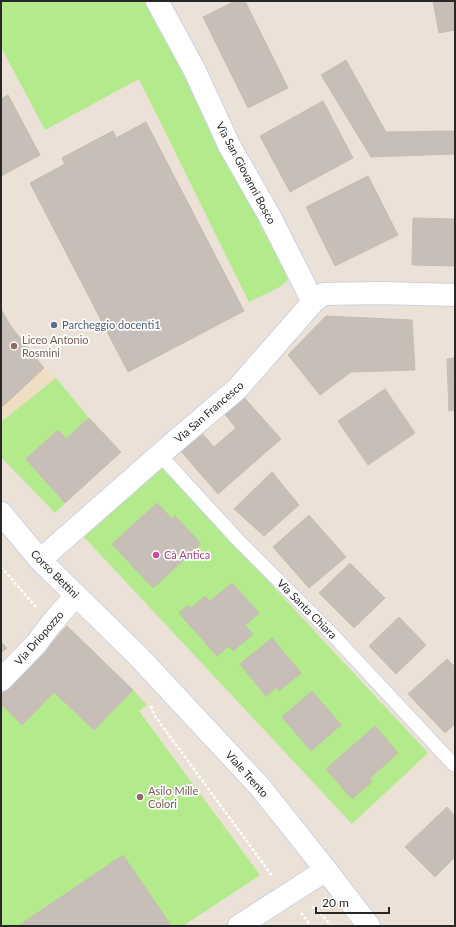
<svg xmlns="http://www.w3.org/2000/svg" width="456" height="927" font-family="Lato,sans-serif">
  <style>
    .education { fill: #f0dec3 }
    .green { fill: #b3ea8c }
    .building { fill: #c7beb7; stroke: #c7bdb0 }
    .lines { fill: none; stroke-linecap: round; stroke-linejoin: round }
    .lane-casing { stroke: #ccd2e3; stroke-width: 15 }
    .street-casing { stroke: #ccd2e3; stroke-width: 24 }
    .path { stroke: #fff; stroke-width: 2.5; stroke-dasharray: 3 2; stroke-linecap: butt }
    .lane { stroke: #fff; stroke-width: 13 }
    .street { stroke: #fff; stroke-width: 22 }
    .service-dot { fill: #5c6f8a; stroke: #fff; stroke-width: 1.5 }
    .education-dot { fill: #8d6e63; stroke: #fff; stroke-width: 1.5 }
    .hotel-dot { fill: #d1479c; stroke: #fff; stroke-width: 1.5 }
    .labels { text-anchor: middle; stroke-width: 3.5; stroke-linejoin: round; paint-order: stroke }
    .street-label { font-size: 11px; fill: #272727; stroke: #fff }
    .service-label { font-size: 11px; fill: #4e5e75; stroke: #fff; text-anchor: start }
    .education-label { font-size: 11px; fill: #785e54; stroke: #fff; text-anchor: start }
    .hotel-label { font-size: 11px; fill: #b23c85; stroke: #fff; text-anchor: start }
  </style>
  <rect width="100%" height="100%" fill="#ece1d6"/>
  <polygon class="education" points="1,309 10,325 44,368 56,378 1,422"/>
  <g class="green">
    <polygon points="1,1 150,1 292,277 278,288 249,302 139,79 45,130 1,47"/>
    <polygon points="56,378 89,418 66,439 58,430 26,459 65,503 55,513 1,457 1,422"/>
    <polygon points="159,464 428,753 352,824 82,535"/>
    <polygon points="133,690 147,705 139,711 260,875 183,926 168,926 170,924 123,855 18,926 1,926 1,704 22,725 54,692 94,730"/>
  </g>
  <g class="building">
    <polygon points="235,1 245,1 288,88 248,108 203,17"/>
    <polygon points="433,1 455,1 455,30 439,33"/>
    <polygon points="346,60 386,132 455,131 455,154 371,157 321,75"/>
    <polygon points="8,95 40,155 1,176 1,99"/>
    <polygon points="323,101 353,158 290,192 260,136"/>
    <polygon points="146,122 244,311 128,372 30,183 65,164 62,158 113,131 116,138"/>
    <polygon points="113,131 116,138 65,164 62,158"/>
    <polygon points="368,176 398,235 335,266 306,207"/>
    <polygon points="413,218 455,219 455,266 412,265"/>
    <polygon points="1,309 10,325 44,368 1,408"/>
    <polygon points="326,316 412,320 415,370 351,372 320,395 288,355"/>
    <polygon points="455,358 455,410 449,411 447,359"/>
    <polygon points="385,389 415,433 368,465 338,421"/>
    <polygon points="241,394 281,439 218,494 179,449 200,431 214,447 236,428 222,411"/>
    <polygon points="89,418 121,452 65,503 26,459 58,430 66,439"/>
    <polygon points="272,472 299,505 264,536 234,509"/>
    <polygon points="157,503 172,519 175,516 201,544 153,588 112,544"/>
    <polygon points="309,515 346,557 309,588 273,547"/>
    <polygon points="350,563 385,598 354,628 319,593"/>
    <polygon points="232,583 259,613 245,625 253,634 233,651 229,646 217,656 179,613 188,605 191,608 205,596 210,601"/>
    <polygon points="399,617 426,645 396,674 369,646"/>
    <polygon points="67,626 133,690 94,730 54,692 22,725 1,704 1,695"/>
    <polygon points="272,638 301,673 279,691 277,687 266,696 240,664"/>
    <polygon points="1,642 7,648 1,653"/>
    <polygon points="447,659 455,667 455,724 445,733 408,694"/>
    <polygon points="312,691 341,725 311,751 282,717"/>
    <polygon points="375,726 398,753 369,779 372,782 352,799 326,769"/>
    <polygon points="447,807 455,816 455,857 435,877 405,847"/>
    <polygon points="123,855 170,924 168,926 18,926"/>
  </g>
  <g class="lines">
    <g class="lane-casing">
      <polyline id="lane" points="160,455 238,540 330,632 454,765"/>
    </g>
    <g class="street-casing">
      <g id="street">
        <polyline points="157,1 194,69 229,145 269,215 313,302"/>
        <polyline points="1,513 40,560 139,657 261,788 326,870 369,926"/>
        <polyline points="40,560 172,444 238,388 313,302 323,294 380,293 455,295"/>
        <polyline points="1,680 36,644 51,624 76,595"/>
        <polyline points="239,926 326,870"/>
      </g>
    </g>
    <g class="path">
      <polyline points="1,567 36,607"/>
      <polyline points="151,706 155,716 273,877"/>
      <path d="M312,907C320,910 325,919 331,926"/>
      <polyline points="301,913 311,926"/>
    </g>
    <use href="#lane" class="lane"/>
    <use href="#street" class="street"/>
  </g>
  <circle class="service-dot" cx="54" cy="325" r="4"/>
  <g class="education-dot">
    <circle cx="14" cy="346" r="4"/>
    <circle cx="140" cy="797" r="4"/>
  </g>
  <circle class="hotel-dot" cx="156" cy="555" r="4"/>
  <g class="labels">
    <g class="street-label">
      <text transform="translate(246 173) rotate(62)" y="4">Via San Giovanni Bosco</text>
      <text transform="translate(209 412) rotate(-41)" y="4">Via San Francesco</text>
      <text transform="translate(55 574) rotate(45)" y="4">Corso Bettini</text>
      <text transform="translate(307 609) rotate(45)" y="4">Via Santa Chiara</text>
      <text transform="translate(39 638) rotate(-49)" y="4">Via Driopozzo</text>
      <text transform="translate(247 774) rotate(48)" y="4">Viale Trento</text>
    </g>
    <g class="service-label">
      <text x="62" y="329">Parcheggio docenti1</text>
    </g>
    <g class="education-label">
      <text x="22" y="344">Liceo Antonio<tspan x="22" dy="13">Rosmini</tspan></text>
      <text x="148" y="795">Asilo Mille<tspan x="148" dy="13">Colori</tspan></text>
    </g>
    <g class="hotel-label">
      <text x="164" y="559">Cà Antica</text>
    </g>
  </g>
  <rect width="456" height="927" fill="none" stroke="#272727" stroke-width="4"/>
  <path d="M316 907v6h73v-6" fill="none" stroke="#272727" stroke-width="2"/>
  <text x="322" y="907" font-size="12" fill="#272727" stroke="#ffffff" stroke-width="3" paint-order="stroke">20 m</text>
</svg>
